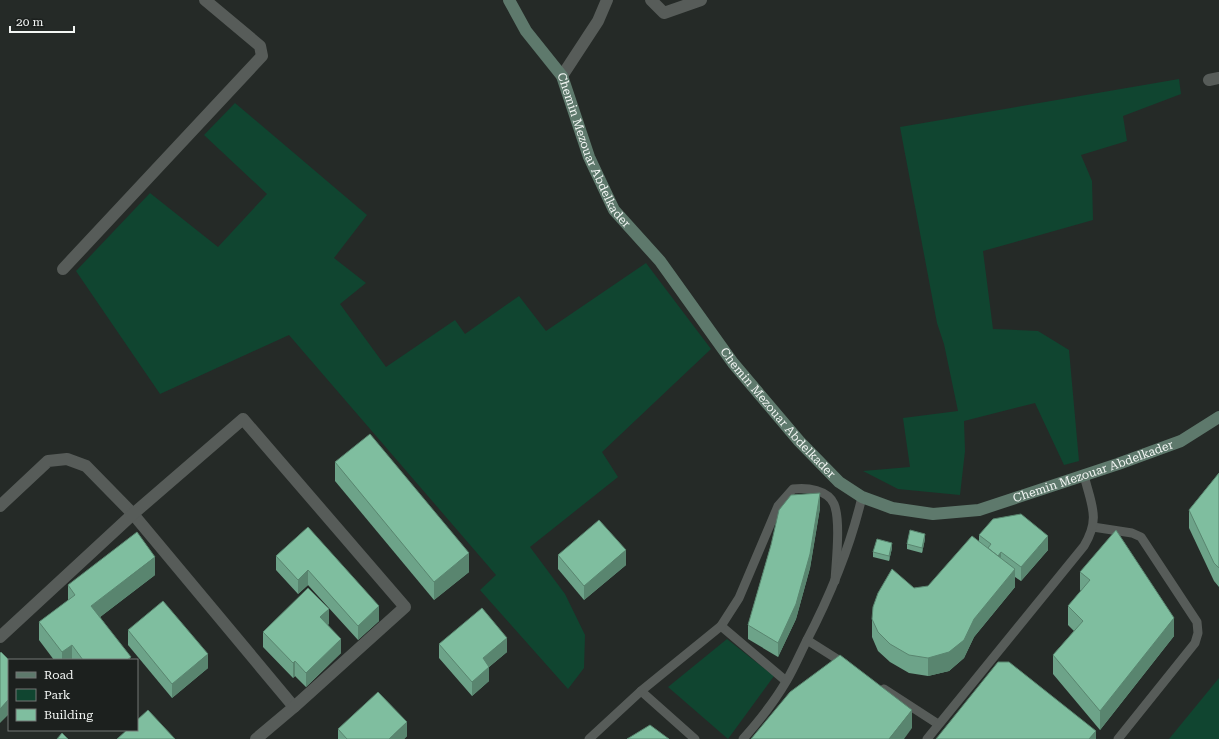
<svg xmlns="http://www.w3.org/2000/svg" width="1219" height="739" font-family="'Roboto Serif',serif">
  <style>
    .green { fill: #104530 }
    .lines { fill: none; stroke-linecap: round; stroke-linejoin: round }
    .lane { stroke: #575c59; stroke-width: 9 }
    .street { stroke: #575c59; stroke-width: 12 }
    .secondary { stroke: #5e796c; stroke-width: 12 }
    .wall { fill: #6da389 }
    .shaded-wall { fill: #59856f }
    .building { fill: #7fbe9f; stroke: #59856f }
    .labels { text-anchor: middle; stroke-width: 4; stroke-linejoin: round; paint-order: stroke }
    .street-label { font-size: 12px; fill: #f3f6f4; stroke: #1c201e }
  </style>
  <rect width="100%" height="100%" fill="#252a27"/>
  <g class="green">
    <polygon points="1179,79 1181,94 1123,116 1127,141 1081,155 1092,181 1093,220 983,251 993,329 1038,331 1069,350 1079,461 1064,465 1035,403 964,421 965,451 960,495 898,489 863,471 910,467 903,418 958,411 944,344 937,323 900,127"/>
    <polygon points="235,103 367,215 334,258 366,283 340,304 386,367 455,320 465,334 519,296 546,331 646,263 711,349 602,452 618,477 530,547 565,594 585,635 584,668 568,689 480,590 496,575 289,335 160,394 76,271 150,193 218,247 267,194 204,135"/>
    <polygon points="727,639 774,676 728,739 668,687"/>
    <polygon points="1219,678 1219,739 1169,739"/>
  </g>
  <g class="lines">
    <g class="lane">
      <polyline points="1093,527 1132,533 1141,537 1197,622 1198,633 1195,643 1118,739"/>
      <polyline points="721,626 786,681"/>
      <polyline points="807,640 845,664"/>
      <polyline points="884,689 938,724"/>
      <polyline points="641,691 695,739"/>
      <path d="M589,739L641,691L721,626L739,598L778,506L793,489C807,487 828,490 834,504C841,521 836,562 835,581"/>
      <path d="M743,739C759,721 775,701 787,680C794,668 800,654 806,642C830,596 850,548 862,497"/>
      <path d="M927,739L1084,546C1101,518 1091,505 1084,475"/>
    </g>
    <g class="street">
      <polyline points="651,0 664,13 701,0"/>
      <polyline points="562,76 598,21 607,0"/>
      <polyline points="1209,80 1219,78"/>
      <polyline points="63,269 262,56 260,46 205,0"/>
      <polyline points="0,506 48,461 67,459 86,466 133,514 294,707"/>
      <polyline points="0,637 133,514 243,419 405,607 294,707 256,739"/>
    </g>
    <path class="secondary" id="s1" d="M509,0L526,31L562,76L589,157L614,210L660,261L733,363L799,441L839,482L862,497L892,508L933,514L979,510L1118,464L1181,441L1219,417"/>
  </g>
  <g class="wall">
    <polygon points="335,462 469,572 434,600 335,481"/>
    <polygon points="1219,473 1219,587 1214,581 1189,528 1189,510"/>
    <polygon points="820,508 810,568 796,619 778,657 748,639 748,625 771,545"/>
    <polygon points="308,527 379,621 358,640 308,585 298,594 276,570 276,556"/>
    <polygon points="979,535 1048,550 1021,581 1015,577 1015,587 974,637 964,658 949,671 928,676 909,673 890,662 878,651 872,637 872,619 914,588 928,586 979,541"/>
    <polygon points="925,539 922,553 907,549 907,544"/>
    <polygon points="892,548 889,561 873,557 873,552"/>
    <polygon points="558,555 626,565 584,600 558,569"/>
    <polygon points="1080,572 1174,636 1100,730 1053,674 1053,655 1074,631 1068,625 1068,606 1081,591 1080,590"/>
    <polygon points="155,575 100,617 131,660 54,660 39,640 39,622 68,601 68,585"/>
    <polygon points="329,624 327,625 341,653 306,687 295,676 293,678 263,647 263,632"/>
    <polygon points="128,630 208,668 172,698 128,645"/>
    <polygon points="439,644 507,652 489,667 489,681 472,696 439,658"/>
    <polygon points="338,729 407,736 404,739 338,739"/>
  </g>
  <g class="shaded-wall">
    <polygon points="820,493 820,508 810,568 796,619 778,657 778,643"/>
    <polygon points="925,534 925,539 922,553 922,548"/>
    <polygon points="1048,536 1048,550 1021,581 1021,567"/>
    <polygon points="892,543 892,548 889,561 889,556"/>
    <polygon points="626,550 626,565 584,600 584,586"/>
    <polygon points="1001,552 1001,567 996,558"/>
    <polygon points="469,553 469,572 434,600 434,582"/>
    <polygon points="155,557 155,575 91,624 91,606"/>
    <polygon points="1015,569 1015,587 974,637 964,658 949,671 928,676 928,658 974,619"/>
    <polygon points="308,570 308,585 298,594 298,580"/>
    <polygon points="379,606 379,621 358,640 358,626"/>
    <polygon points="329,609 329,624 320,632 320,617"/>
    <polygon points="1174,618 1174,636 1100,730 1100,711"/>
    <polygon points="507,638 507,652 489,667 489,681 472,696 472,682 483,658"/>
    <polygon points="341,639 341,653 306,687 306,673"/>
    <polygon points="72,645 72,660 62,660 62,652"/>
    <polygon points="208,654 208,668 172,698 172,684"/>
    <polygon points="295,661 295,676 293,678 293,663"/>
    <polygon points="9,699 9,714 0,723 0,709"/>
    <polygon points="912,710 912,728 904,739 889,739"/>
    <polygon points="407,722 407,736 404,739 389,739"/>
    <polygon points="1096,731 1096,739 1089,739"/>
  </g>
  <g class="building">
    <polygon points="370,434 469,553 434,582 335,462"/>
    <polygon points="1219,473 1219,568 1214,563 1189,510"/>
    <polygon points="820,493 810,554 796,604 778,643 748,625 771,545 779,510 791,495"/>
    <polygon points="1021,514 1048,536 1021,567 1001,552 998,556 988,548 991,544 979,535 993,519"/>
    <polygon points="599,520 626,550 584,586 558,555"/>
    <polygon points="308,527 379,606 358,626 308,570 298,580 276,556"/>
    <polygon points="910,530 925,534 922,548 907,544"/>
    <polygon points="1116,530 1174,618 1100,711 1053,655 1083,621 1068,606 1090,580 1080,572"/>
    <polygon points="137,532 155,557 91,606 131,657 127,660 83,660 72,645 62,652 39,622 75,595 68,585"/>
    <polygon points="972,536 1015,569 974,619 964,640 949,652 928,658 909,655 890,644 878,632 872,619 873,607 878,593 892,569 914,588 928,586"/>
    <polygon points="877,539 892,543 889,556 873,552"/>
    <polygon points="308,588 329,609 320,617 341,639 306,673 295,661 293,663 263,632"/>
    <polygon points="163,601 208,654 172,684 128,630"/>
    <polygon points="482,608 507,638 483,658 489,667 472,682 439,644"/>
    <polygon points="1,652 9,660 9,699 0,709 0,653"/>
    <polygon points="840,655 912,710 889,739 751,739 790,692"/>
    <polygon points="998,662 1009,662 1096,731 1089,739 936,739"/>
    <polygon points="378,692 407,722 389,739 347,739 338,729"/>
    <polygon points="148,710 175,739 117,739 127,730 137,730 137,720"/>
    <polygon points="650,725 669,739 627,739"/>
    <polygon points="62,733 68,739 57,739"/>
  </g>
  <g class="labels">
    <g class="street-label">
      <text dy="4" stroke="none"><textPath href="#s1" startOffset="174">Chemin Mezouar Abdelkader</textPath></text>
      <text dy="4" stroke="none"><textPath href="#s1" startOffset="498">Chemin Mezouar Abdelkader</textPath></text>
      <text dy="4" stroke="none"><textPath href="#s1" startOffset="858">Chemin Mezouar Abdelkader</textPath></text>
    </g>
  </g>
  <rect x="8" y="659" width="130" height="72" fill="#1c201e" stroke="#727674"/>
  <rect x="16" y="672" width="20" height="6" fill="#5e796c" stroke="#727674"/>
  <text x="44" y="679" font-size="12" fill="#f3f6f4">Road</text>
  <rect x="16" y="689" width="20" height="12" fill="#104530" stroke="#727674"/>
  <text x="44" y="699" font-size="12" fill="#f3f6f4">Park</text>
  <rect x="16" y="709" width="20" height="12" fill="#7fbe9f" stroke="#727674"/>
  <text x="44" y="719" font-size="12" fill="#f3f6f4">Building</text>
  <path d="M10 26v6h64v-6" fill="none" stroke="#f3f6f4" stroke-width="2"/>
  <text x="16" y="26" font-size="12" fill="#f3f6f4" stroke="#1c201e" stroke-width="3" paint-order="stroke">20 m</text>
</svg>
